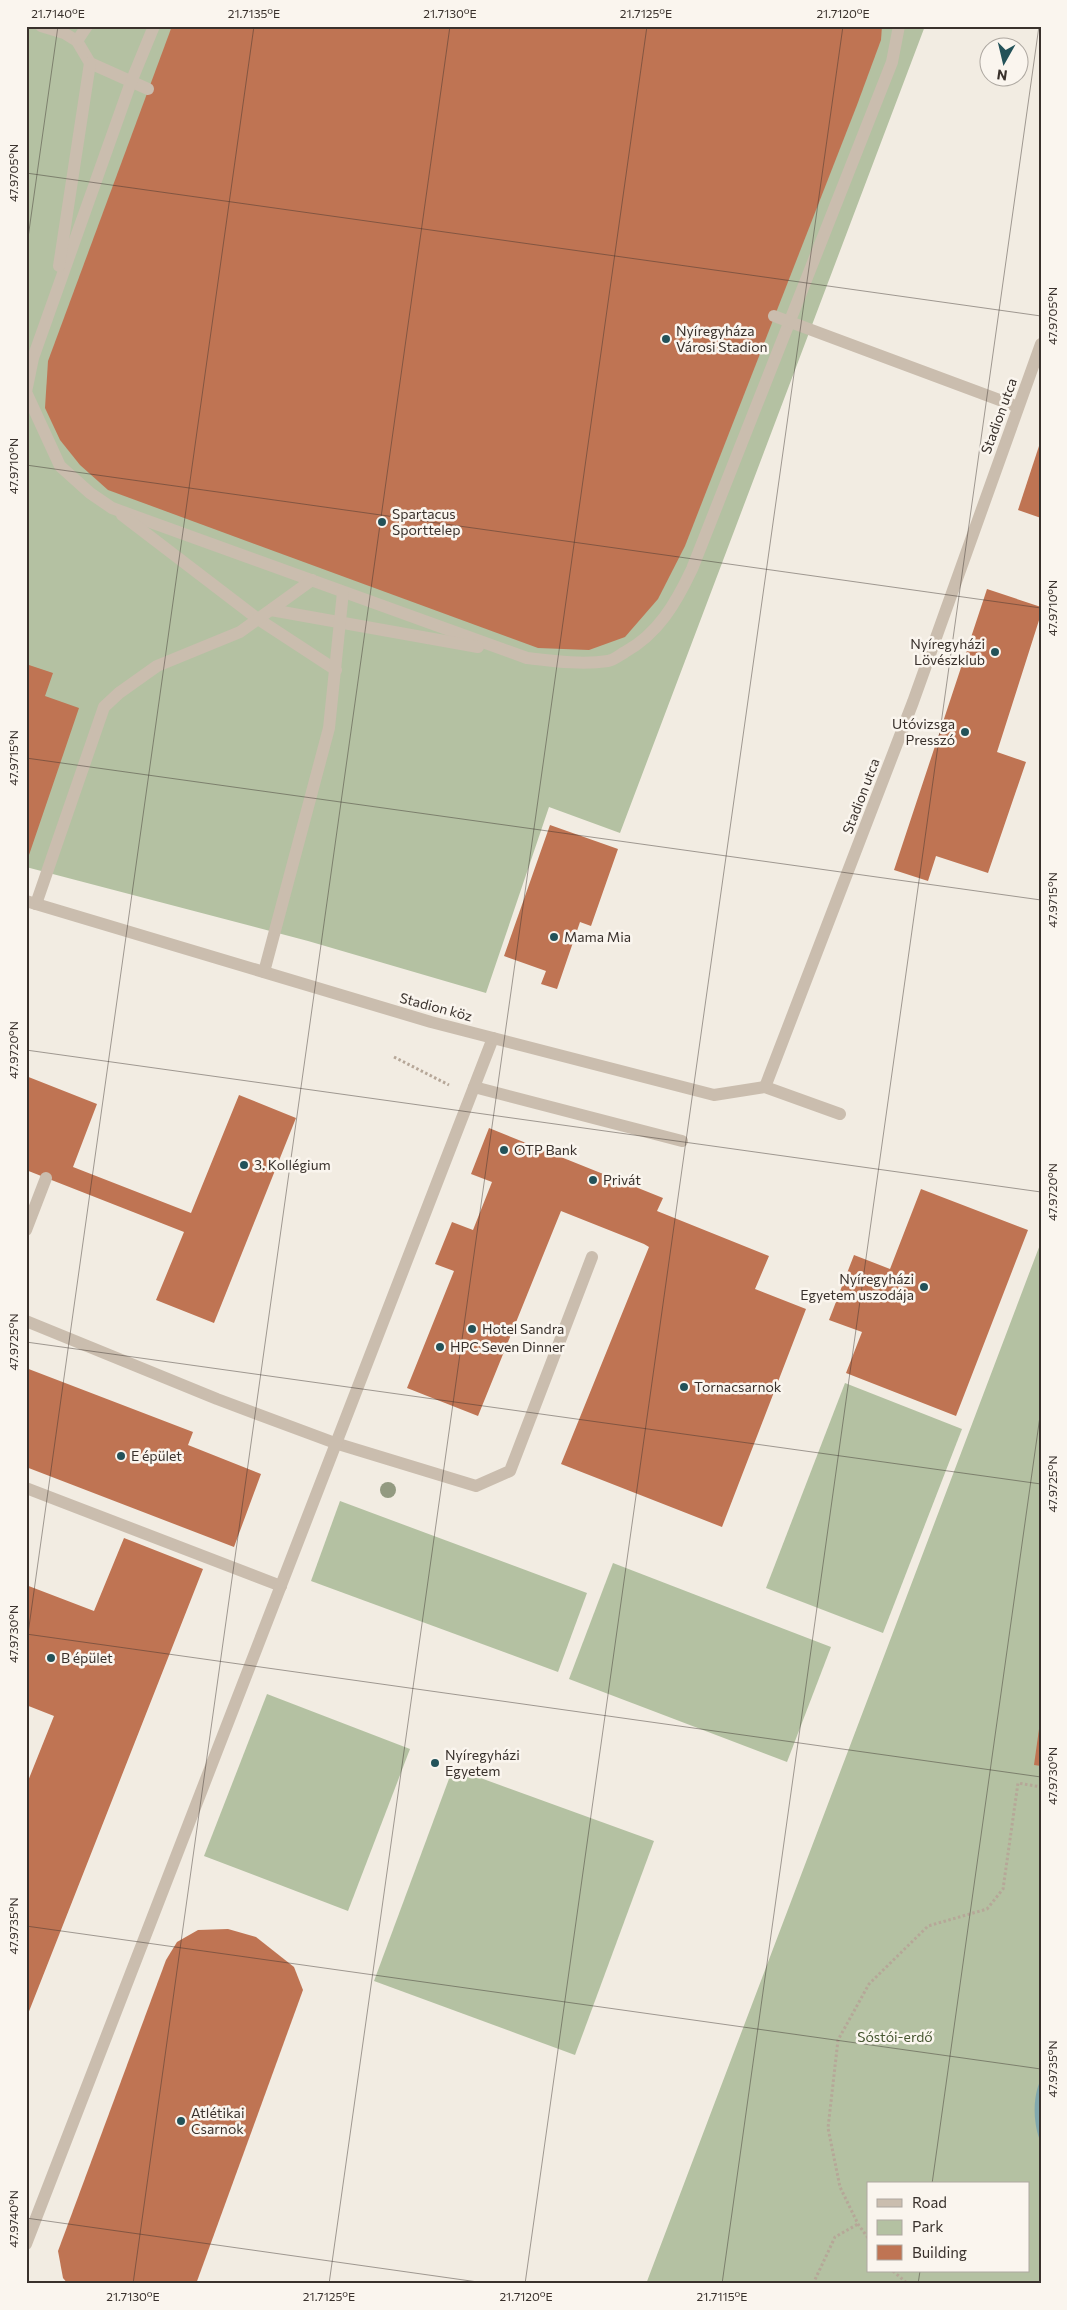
<svg xmlns="http://www.w3.org/2000/svg" width="1067" height="2310" font-family="Commissioner,sans-serif">
  <style>
    .green { fill: #b4c1a2; fill-rule: evenodd }
    .water { fill: #82a9ae }
    .building { fill: #bf7453 }
    .lines { fill: none; stroke-linecap: round; stroke-linejoin: round }
    .path { stroke: #b6a798; stroke-width: 3; stroke-dasharray: 2.5 2.5; stroke-linecap: butt }
    .lane { stroke: #cabdae; stroke-width: 12 }
    .street { stroke: #cabdae; stroke-width: 12 }
    .tree { fill: #939a81 }
    .ticks { fill: none; stroke: #39312c; stroke-width: 1; stroke-opacity: 0.45 }
    .poi-dot { fill: #235259; stroke: #faf5ee; stroke-width: 2 }
    .labels { text-anchor: middle; stroke-width: 5; stroke-linejoin: round; paint-order: stroke }
    .poi-label { font-size: 14px; fill: #39312c; stroke: #faf5ee; text-anchor: start }
    .street-label { font-size: 14px; fill: #39312c; stroke: #faf5ee }
    .park-label { font-size: 14px; fill: #465631; stroke: #faf5ee }
    .neatline { fill: none; stroke: #39312c; stroke-width: 2 }
    .ticks-label { font-size: 12px; text-anchor: middle; fill: #39312c }
  </style>
  <rect width="100%" height="100%" fill="#f2ece2"/>
  <g class="green">
    <polygon points="26,26 925,26 620,833 549,807 486,993 308,941 26,867"/>
    <path d="M1041,1242V2284H646ZM868,2184H1028V2271H868Z"/>
    <polygon points="845,1383 962,1429 883,1633 766,1588"/>
    <polygon points="340,1501 587,1593 558,1672 311,1581"/>
    <polygon points="613,1563 831,1647 787,1762 569,1679"/>
    <polygon points="267,1694 410,1749 348,1911 204,1856"/>
    <polygon points="453,1768 654,1841 575,2055 374,1981"/>
  </g>
  <path class="water" d="M1041,2079V2143C1033,2125 1032,2097 1041,2079Z"/>
  <g class="building">
    <polygon points="172,26 882,26 881,40 857,105 685,546 658,599 625,637 589,650 538,648 108,490 80,465 60,440 45,408 48,361"/>
    <polygon points="1040,443 1041,443 1041,518 1018,510"/>
    <polygon points="987,589 1041,607 1041,614 997,752 1026,762 988,873 936,856 928,881 894,870"/>
    <polygon points="26,664 53,673 45,696 79,708 29,855 26,855"/>
    <polygon points="550,825 618,849 591,926 580,922 557,989 541,984 546,971 504,956"/>
    <polygon points="26,1076 97,1104 73,1167 191,1213 239,1095 296,1118 214,1323 156,1300 184,1232 26,1170"/>
    <polygon points="489,1128 663,1198 657,1211 769,1256 755,1289 806,1309 722,1527 561,1464 649,1247 644,1244 561,1211 478,1416 407,1388 454,1271 435,1264 452,1222 473,1230 492,1182 471,1174"/>
    <polygon points="921,1189 1028,1230 956,1416 846,1373 862,1332 829,1320 854,1255 890,1269"/>
    <polygon points="26,1368 193,1432 188,1445 261,1474 234,1547 26,1467"/>
    <polygon points="124,1538 203,1569 26,2019 26,1786 54,1716 26,1705 26,1585 94,1611"/>
    <polygon points="1040,1722 1041,1722 1041,1766 1034,1765"/>
    <polygon points="228,1929 256,1937 294,1967 303,1990 196,2284 68,2284 63,2278 58,2251 166,1960 177,1942 198,1930"/>
  </g>
  <g class="lines">
    <g class="path">
      <polyline points="394,1057 449,1085"/>
      <polyline points="868,2238 858,2224 840,2187 828,2128 838,2040 869,1984 928,1926 987,1909 1003,1889 1018,1783 1041,1787"/>
      <polyline points="893,2271 908,2284"/>
      <polyline points="813,2284 835,2237 858,2224"/>
    </g>
    <g class="lane">
      <polyline points="474,1087 682,1141"/>
      <polyline points="26,1321 217,1399 335,1443 476,1486 510,1471 592,1257"/>
      <polyline points="26,1488 281,1586"/>
      <polyline points="26,2244 493,1038"/>
    </g>
    <g class="street">
      <polyline points="41,26 64,33 77,41 90,63 148,89"/>
      <path d="M154,26L131,82L33,358L26,392L60,466L90,493L112,508L527,658C553,661 582,665 608,661C614,660 620,655 625,652C658,634 676,603 692,569L892,62L899,26"/>
      <polyline points="77,41 87,26"/>
      <polyline points="59,266 90,63"/>
      <polyline points="774,316 1018,407"/>
      <polyline points="122,515 258,619 336,670"/>
      <polyline points="271,610 478,647"/>
      <polyline points="26,901 431,1022 714,1095 765,1087 840,1114"/>
      <polyline points="36,904 104,707 119,693 157,666 240,632 312,580"/>
      <polyline points="264,972 329,728 343,592"/>
      <polyline points="765,1087 913,702 1041,344"/>
      <polyline points="26,1230 46,1178"/>
    </g>
  </g>
  <circle class="tree" cx="388" cy="1490" r="8"/>
  <path class="ticks" d="M26,173L1041,316M26,252L58,26M26,465L1041,608M26,758L1041,900M26,1050L1041,1192M26,1342L1041,1484M26,1634L1041,1777M26,1648L254,26M26,1926L1041,2069M932,2184L1041,1409M26,2218L492,2284M133,2284L450,26M329,2284L647,26M525,2284L843,26M722,2284L1039,26M918,2284L920,2271"/>
  <g class="poi-dot">
    <circle cx="666" cy="339" r="5"/>
    <circle cx="382" cy="522" r="5"/>
    <circle cx="995" cy="652" r="5"/>
    <circle cx="965" cy="732" r="5"/>
    <circle cx="554" cy="937" r="5"/>
    <circle cx="504" cy="1150" r="5"/>
    <circle cx="244" cy="1165" r="5"/>
    <circle cx="593" cy="1180" r="5"/>
    <circle cx="924" cy="1287" r="5"/>
    <circle cx="472" cy="1329" r="5"/>
    <circle cx="440" cy="1347" r="5"/>
    <circle cx="684" cy="1387" r="5"/>
    <circle cx="121" cy="1456" r="5"/>
    <circle cx="51" cy="1658" r="5"/>
    <circle cx="435" cy="1763" r="5"/>
    <circle cx="181" cy="2121" r="5"/>
  </g>
  <g class="labels">
    <g class="poi-label">
      <text x="676" y="336">Nyíregyháza<tspan x="676" dy="16">Városi Stadion</tspan></text>
      <text x="392" y="519">Spartacus<tspan x="392" dy="16">Sporttelep</tspan></text>
      <text x="985" y="649" text-anchor="end">Nyíregyházi<tspan x="985" dy="16">Lövészklub</tspan></text>
      <text x="955" y="729" text-anchor="end">Utóvizsga<tspan x="955" dy="16">Presszó</tspan></text>
      <text x="564" y="942">Mama Mia</text>
      <text x="514" y="1155">OTP Bank</text>
      <text x="254" y="1170">3. Kollégium</text>
      <text x="603" y="1185">Privát</text>
      <text x="914" y="1284" text-anchor="end">Nyíregyházi<tspan x="914" dy="16">Egyetem uszodája</tspan></text>
      <text x="482" y="1334">Hotel Sandra</text>
      <text x="450" y="1352">HPC Seven Dinner</text>
      <text x="694" y="1392">Tornacsarnok</text>
      <text x="131" y="1461">E épület</text>
      <text x="61" y="1663">B épület</text>
      <text x="445" y="1760">Nyíregyházi<tspan x="445" dy="16">Egyetem</tspan></text>
      <text x="191" y="2118">Atlétikai<tspan x="191" dy="16">Csarnok</tspan></text>
    </g>
    <g class="street-label">
      <text transform="translate(999 416) rotate(-70)" y="5">Stadion utca</text>
      <text transform="translate(861 796) rotate(-69)" y="5">Stadion utca</text>
      <text transform="translate(436 1007) rotate(15)" y="5">Stadion köz</text>
    </g>
    <g class="park-label">
      <text x="895" y="2042">Sóstói-erdő</text>
    </g>
  </g>
  <rect width="1067" height="2310" fill="none" stroke="#faf5ee" stroke-width="55"/>
  <rect x="867" y="2182" width="162" height="90" fill="#faf5ee" stroke="#ada7a0"/>
  <rect x="877" y="2199" width="25" height="8" fill="#cabdae" stroke="#ada7a0"/>
  <text x="912" y="2208" font-size="15" fill="#39312c">Road</text>
  <rect x="877" y="2220" width="25" height="15" fill="#b4c1a2" stroke="#ada7a0"/>
  <text x="912" y="2232" font-size="15" fill="#39312c">Park</text>
  <rect x="877" y="2245" width="25" height="15" fill="#bf7453" stroke="#ada7a0"/>
  <text x="912" y="2258" font-size="15" fill="#39312c">Building</text>
  <g transform="translate(1004 62) rotate(188)"><circle r="24" fill="#faf5ee" stroke="#ada7a0"/>
  <path d="M0-4L9 19L0 12L-9 19Z" fill="#235259"/>
  <text y="-8" font-size="14" font-weight="bold" text-anchor="middle" fill="#39312c">N</text>
  </g>
  <rect x="28" y="28" width="1012" height="2254" class="neatline"/>
  <g class="ticks-label">
    <text x="58" y="18">21.7140°E</text>
    <text x="254" y="18">21.7135°E</text>
    <text x="450" y="18">21.7130°E</text>
    <text x="646" y="18">21.7125°E</text>
    <text x="843" y="18">21.7120°E</text>
    <text transform="translate(14 173) rotate(-90)" y="4">47.9705°N</text>
    <text transform="translate(1053 316) rotate(-90)" y="4">47.9705°N</text>
    <text transform="translate(14 466) rotate(-90)" y="4">47.9710°N</text>
    <text transform="translate(1053 608) rotate(-90)" y="4">47.9710°N</text>
    <text transform="translate(14 758) rotate(-90)" y="4">47.9715°N</text>
    <text transform="translate(1053 900) rotate(-90)" y="4">47.9715°N</text>
    <text transform="translate(14 1050) rotate(-90)" y="4">47.9720°N</text>
    <text transform="translate(1053 1192) rotate(-90)" y="4">47.9720°N</text>
    <text transform="translate(14 1342) rotate(-90)" y="4">47.9725°N</text>
    <text transform="translate(1053 1484) rotate(-90)" y="4">47.9725°N</text>
    <text transform="translate(14 1634) rotate(-90)" y="4">47.9730°N</text>
    <text transform="translate(1053 1776) rotate(-90)" y="4">47.9730°N</text>
    <text transform="translate(14 1926) rotate(-90)" y="4">47.9735°N</text>
    <text transform="translate(1053 2069) rotate(-90)" y="4">47.9735°N</text>
    <text transform="translate(14 2219) rotate(-90)" y="4">47.9740°N</text>
    <text x="133" y="2301">21.7130°E</text>
    <text x="329" y="2301">21.7125°E</text>
    <text x="526" y="2301">21.7120°E</text>
    <text x="722" y="2301">21.7115°E</text>
  </g>
</svg>
